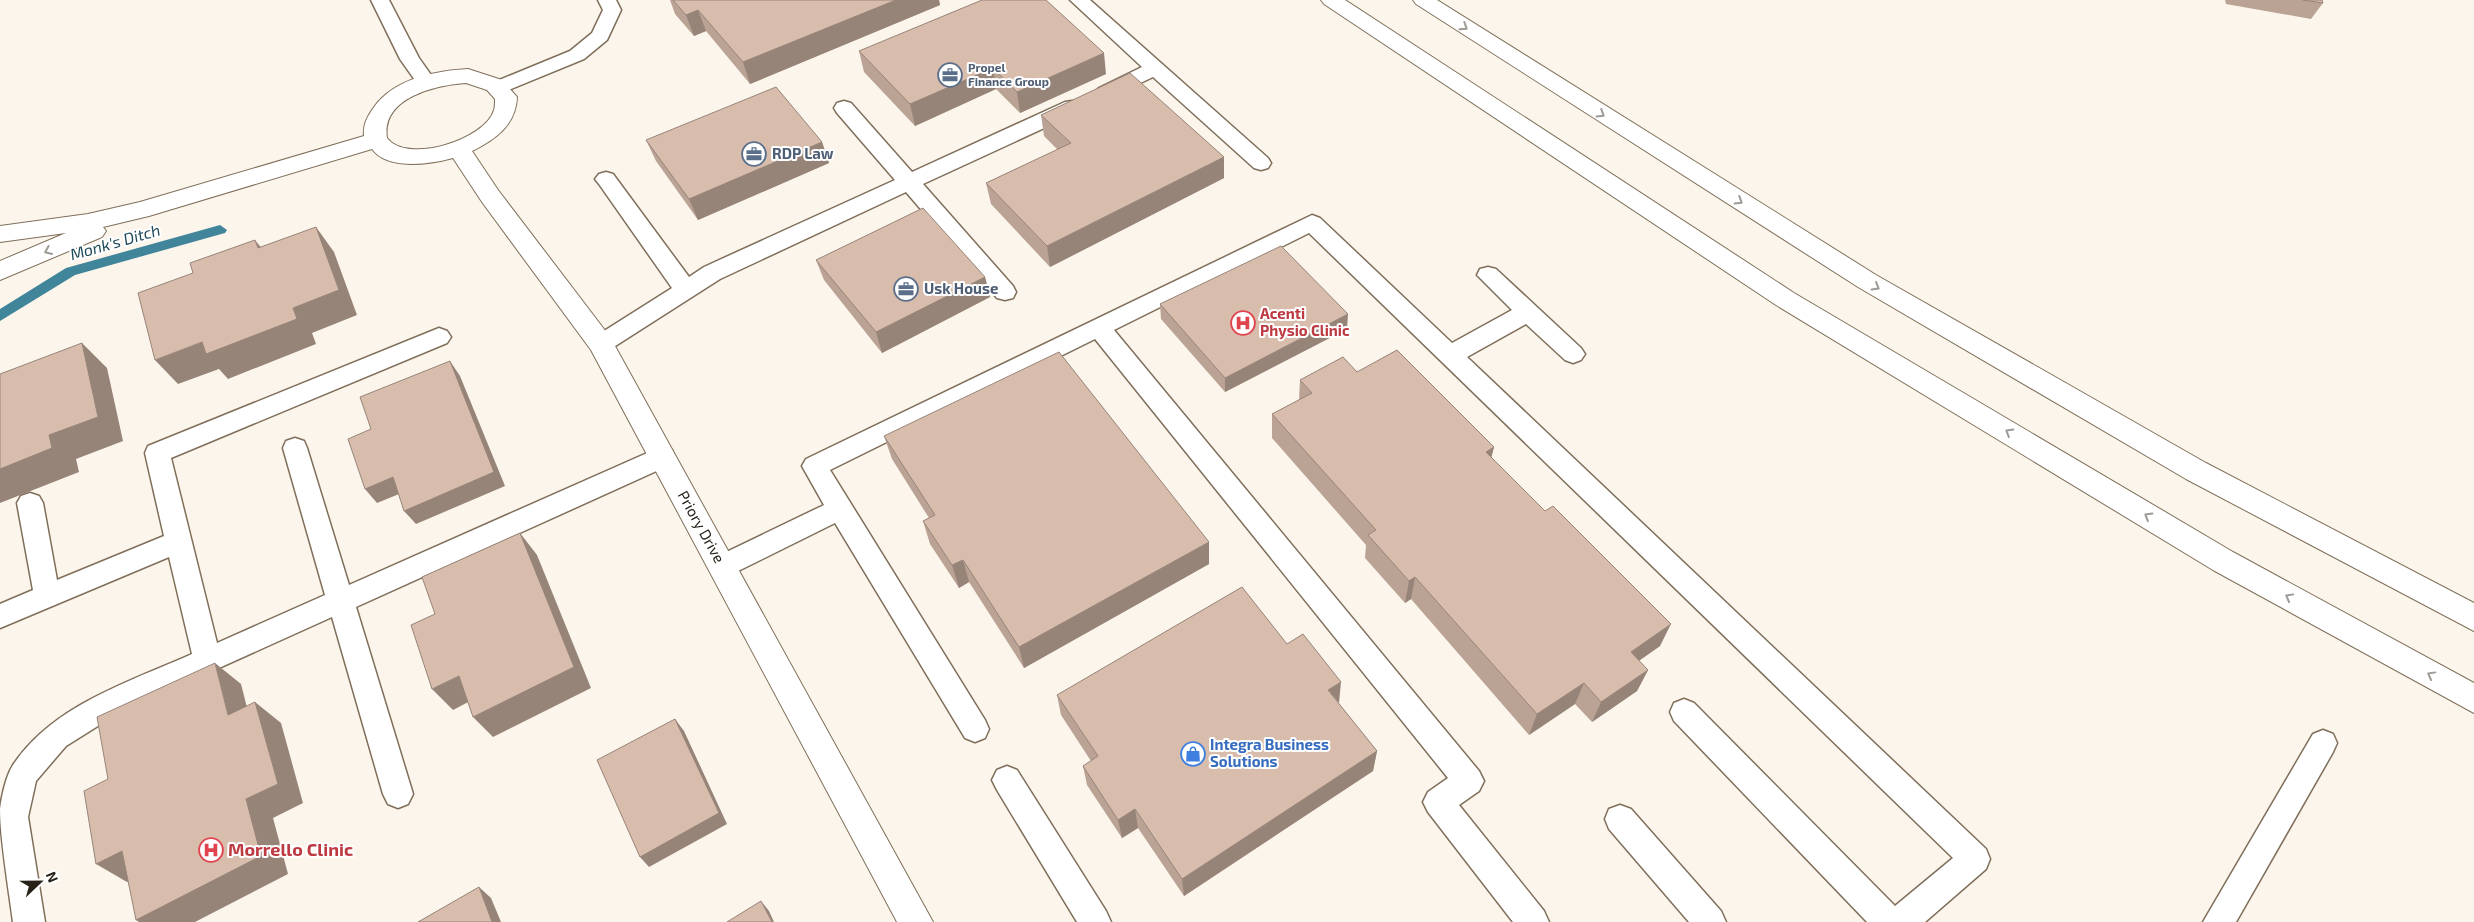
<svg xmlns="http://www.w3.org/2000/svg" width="2474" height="922" font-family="'Exo 2',sans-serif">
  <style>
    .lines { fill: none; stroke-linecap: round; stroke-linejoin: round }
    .stream { fill: #41859b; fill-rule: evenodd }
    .lane-casing { stroke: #7f6f5a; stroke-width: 3 }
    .street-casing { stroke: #7f6f5a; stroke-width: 2 }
    .highway-casing { stroke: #7f6f5a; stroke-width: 2 }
    .lane { fill: #fff; fill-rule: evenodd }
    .street { fill: #fff; fill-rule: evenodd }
    .highway { fill: #fff; fill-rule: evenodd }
    .wall { fill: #baa395 }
    .shaded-wall { fill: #978479 }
    .building { fill: #d8bdad; stroke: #978479 }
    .oneway { stroke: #9e9b97 }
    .labels { text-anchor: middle; stroke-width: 4; stroke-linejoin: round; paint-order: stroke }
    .far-service-label { font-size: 12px; font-weight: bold; fill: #4e5e75; stroke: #fff; text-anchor: start }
    .service-label { font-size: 15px; font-weight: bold; fill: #4e5e75; stroke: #fff; text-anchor: start }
    .health-label { font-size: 15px; font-weight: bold; fill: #be3a42; stroke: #fff; text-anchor: start }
    .street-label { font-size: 15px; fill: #282118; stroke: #fff }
    .shop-label { font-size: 15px; font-weight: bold; fill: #366cbe; stroke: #fff; text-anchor: start }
    .water-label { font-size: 16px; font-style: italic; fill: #1e4958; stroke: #fff }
    .near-health-label { font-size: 18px; font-weight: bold; fill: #be3a42; stroke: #fff; text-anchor: start }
  </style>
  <rect width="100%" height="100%" fill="#fcf5eb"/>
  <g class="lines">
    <polygon class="stream" points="220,225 227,230 225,233 75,275 0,321 0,309 66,268"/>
    <g class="lane-casing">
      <g id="lane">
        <polygon points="371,0 389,0 419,58 436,82 433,86 426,88 419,86 400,59"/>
        <polygon points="598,0 616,0 621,10 607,40 584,59 506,91 499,93 492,91 489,87 492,83 570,51 592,33 603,10"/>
        <polygon points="1070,0 1090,0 1268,158 1271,163 1268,168 1261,170 1254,168 1153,77 1113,96 1106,98 1099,96 1096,92 1099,88 1142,67"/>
        <polygon points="844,101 851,103 912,172 1065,102 1072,101 1079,102 1082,107 1079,112 923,184 1013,286 1016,292 1013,298 1005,300 997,298 906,192 720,279 609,350 601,353 593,350 589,344 593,338 672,288 599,184 595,179 599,174 606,172 613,174 689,277 704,267 895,180 837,113 834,108 837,103"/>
        <polygon points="1312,215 1320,218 1452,343 1512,310 1477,275 1480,269 1488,267 1496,269 1581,348 1585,354 1581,360 1573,363 1565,360 1526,324 1467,357 1986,849 1990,859 1986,869 1925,922 1867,922 1674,721 1670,712 1674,703 1684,699 1694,703 1895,906 1953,858 1309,233 1114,330 1479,771 1484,781 1479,791 1459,805 1544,911 1549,922 1513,922 1428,812 1423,802 1428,792 1448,778 1095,339 830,470 985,720 989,729 985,738 975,742 965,738 835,523 732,574 723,577 714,574 710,566 714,558 824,505 802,466 806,459"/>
        <path d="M439,328L447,331L451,337L447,343L171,458L217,643L325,595L283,448L286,441L295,438L304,441L307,448L349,585L654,450L663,447L672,450L675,457L672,464L356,607L413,794L408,804L398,808L388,804L383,794L332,617L117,714L66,746L36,781L28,817L45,922H13C9,891 0,838 0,809C2,795 6,776 13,765C53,705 129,682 192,654L169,557L0,628V604L33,590L17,503L21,496L30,493L39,496L43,503L57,580L164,536L145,453L148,446Z"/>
        <polygon points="2323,730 2333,734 2337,743 2333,752 2236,922 2203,922 2313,734"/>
        <polygon points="1007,766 1017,770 1106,911 1111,922 1077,922 997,790 992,780 997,770"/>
        <polygon points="1620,805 1631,809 1721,911 1726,922 1689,922 1609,829 1605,819 1609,809"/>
      </g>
    </g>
    <g class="street-casing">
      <path id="street" d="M468,69L502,80L517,97C516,125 495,140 472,151L498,190L610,337L933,922H897L591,350L482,202L453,158C431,164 388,171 372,149L149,216L103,227L106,231L102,237L0,280V261L66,233L0,242V226L88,214L140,202L364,136C363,126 366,119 372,110C392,79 433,71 468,69ZM466,83L487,90L495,99C495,102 495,107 494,110C486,139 408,165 387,138C381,97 437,85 466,83Z"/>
    </g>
    <g class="highway-casing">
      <g id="highway">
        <polygon points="1321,0 1345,0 1794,293 2233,552 2474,683 2474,713 2213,570 1776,305 1324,4"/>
        <polygon points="1413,0 1437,0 1876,275 2206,463 2474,603 2474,631 2186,479 1858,287 1416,4"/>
      </g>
    </g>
    <use href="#lane" class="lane"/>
    <use href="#street" class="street"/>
    <use href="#highway" class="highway"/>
  </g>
  <g class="wall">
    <polygon points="670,0 939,0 940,5 750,84 706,31 694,36 675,14"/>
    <polygon points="2225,0 2322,0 2323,3 2311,19 2226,4"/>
    <polygon points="859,51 1106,74 1020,113 996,89 915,126 864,72"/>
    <polygon points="1041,115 1224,157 1224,178 1050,267 991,204 986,183 1058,150 1044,136"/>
    <polygon points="646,140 822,142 829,163 698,220 656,161"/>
    <polygon points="816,260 985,277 990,297 882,353 824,280"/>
    <polygon points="1160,304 1347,329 1225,392 1161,319"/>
    <polygon points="1357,372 1494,447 1491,457 1660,646 1639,661 1648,670 1637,691 1592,722 1575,704 1529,735 1411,599 1405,603 1365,558 1366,545 1272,438 1272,414 1299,400 1300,380"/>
    <polygon points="884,436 1209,564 1024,668 969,582 959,588 930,544 923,521 929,518 892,459"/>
    <polygon points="1057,695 1338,703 1377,751 1373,771 1184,896 1138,828 1122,838 1087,785 1083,766 1091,761 1061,715"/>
  </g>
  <g class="shaded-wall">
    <polygon points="896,0 939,0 940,5 750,84 743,62"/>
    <polygon points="698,10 706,31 694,36 686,15"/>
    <polygon points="1104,53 1106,74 1020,113 1017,92"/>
    <polygon points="993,68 996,89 915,126 910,104"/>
    <polygon points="822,142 829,163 698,220 689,199"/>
    <polygon points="1224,157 1224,178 1050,267 1047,246"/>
    <polygon points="316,227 334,252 357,315 312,333 316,344 228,379 219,369 178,384 155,360 293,308"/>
    <polygon points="255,240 275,265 258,248"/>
    <polygon points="985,277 990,297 882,353 876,332"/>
    <polygon points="1348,314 1347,329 1225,392 1225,378"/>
    <polygon points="82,343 107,368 123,441 76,459 79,472 0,503 0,469 49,435"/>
    <polygon points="450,361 460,376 505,486 416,524 404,511"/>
    <polygon points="1494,447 1488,471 1486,452"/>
    <polygon points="393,477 404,492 377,503 365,489"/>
    <polygon points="520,533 537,555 591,688 493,737 473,717"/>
    <polygon points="1209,542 1209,564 1024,668 1019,647"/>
    <polygon points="963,560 969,582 959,588 952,565"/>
    <polygon points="1415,577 1411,599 1405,603 1409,581"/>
    <polygon points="1671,624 1660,646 1621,673 1631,652"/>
    <polygon points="215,663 241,684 254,735 228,715"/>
    <polygon points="1648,670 1637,691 1592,722 1601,702"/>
    <polygon points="459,676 478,697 453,710 432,689"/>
    <polygon points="1341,682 1339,703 1328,690"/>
    <polygon points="1584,683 1575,704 1529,735 1537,714"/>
    <polygon points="255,702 281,723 303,803 273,818 288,874 195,922 139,922 136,920"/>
    <polygon points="675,719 684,731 727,824 649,867 640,857"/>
    <polygon points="1377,751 1373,771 1184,896 1182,879"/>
    <polygon points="1135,809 1138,828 1122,838 1118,820"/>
    <polygon points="122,851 153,869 127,882 96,864"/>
    <polygon points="479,887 491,898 501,922 492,922"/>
    <polygon points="761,901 769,911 774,922 772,922"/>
  </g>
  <g class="building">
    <polygon points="673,0 896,0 743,62 698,10 686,15"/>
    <polygon points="982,0 1046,0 1104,53 1017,92 993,68 910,104 859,51"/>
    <polygon points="2303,0 2322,0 2323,3"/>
    <polygon points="1130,73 1224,157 1047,246 986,183 1071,143 1041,115"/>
    <polygon points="776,87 822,142 689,199 646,140"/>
    <polygon points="923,208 985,277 876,332 816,260"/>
    <polygon points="316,227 339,290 293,308 297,319 206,354 202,342 155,360 138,293 193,273 190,263 255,240 258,248"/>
    <polygon points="1281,246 1348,314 1225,378 1160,304"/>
    <polygon points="82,343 98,417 49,435 52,448 0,469 0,374"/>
    <polygon points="1397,350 1494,447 1486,452 1545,511 1553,506 1671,624 1631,652 1648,670 1601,702 1584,683 1537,714 1415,577 1409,581 1368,535 1376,530 1272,414 1312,393 1300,380 1343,357 1357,372"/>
    <polygon points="1059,352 1209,542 1019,647 963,560 952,565 923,521 935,515 884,436"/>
    <polygon points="450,361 494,472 404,511 393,477 365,489 348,439 371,429 360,397"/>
    <polygon points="520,533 574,667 473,717 459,676 432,689 411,625 435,614 422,577"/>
    <polygon points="1242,587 1287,644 1303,634 1341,682 1328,690 1377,751 1182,879 1135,809 1118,820 1083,766 1098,756 1057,695"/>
    <polygon points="215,663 228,715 255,702 278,784 246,799 261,856 136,920 122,851 96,864 84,791 108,779 97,717"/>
    <polygon points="675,719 719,813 640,857 597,760"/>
    <polygon points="479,887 492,922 418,922"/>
    <polygon points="761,901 772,922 727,922"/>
  </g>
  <defs><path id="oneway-chevron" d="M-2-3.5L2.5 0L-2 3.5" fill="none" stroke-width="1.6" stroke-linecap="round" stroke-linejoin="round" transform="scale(1.25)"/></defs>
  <g class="oneway">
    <use href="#oneway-chevron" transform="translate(1464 27) rotate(33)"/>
    <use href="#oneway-chevron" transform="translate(1601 114) rotate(32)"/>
    <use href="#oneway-chevron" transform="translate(1739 201) rotate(32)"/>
    <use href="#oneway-chevron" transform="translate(48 251) rotate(157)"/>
    <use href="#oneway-chevron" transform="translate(1876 287) rotate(30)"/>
    <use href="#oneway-chevron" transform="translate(2009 432) rotate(-149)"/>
    <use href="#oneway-chevron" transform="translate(2148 516) rotate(-149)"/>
    <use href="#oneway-chevron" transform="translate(2289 597) rotate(-151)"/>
    <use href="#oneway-chevron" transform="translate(2431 675) rotate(-151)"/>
  </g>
  <defs>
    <g id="office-ring" transform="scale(1.25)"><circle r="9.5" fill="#fff" stroke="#5c6f8a" stroke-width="1.5"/><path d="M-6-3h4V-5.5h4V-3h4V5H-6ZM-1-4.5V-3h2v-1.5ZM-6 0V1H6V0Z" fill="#5c6f8a"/></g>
    <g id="hospital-ring" transform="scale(1.25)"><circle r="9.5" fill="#fff" stroke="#e0444e" stroke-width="1.5"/><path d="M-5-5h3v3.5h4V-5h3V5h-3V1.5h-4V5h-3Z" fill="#e0444e"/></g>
    <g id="shop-ring" transform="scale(1.25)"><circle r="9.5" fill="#fff" stroke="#3f7fe0" stroke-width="1.5"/><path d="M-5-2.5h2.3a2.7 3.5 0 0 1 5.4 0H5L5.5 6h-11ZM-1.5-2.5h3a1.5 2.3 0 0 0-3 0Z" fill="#3f7fe0"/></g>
  </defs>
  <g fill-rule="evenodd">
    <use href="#office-ring" x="950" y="75"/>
    <use href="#office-ring" x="754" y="154"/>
    <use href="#office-ring" x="906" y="289"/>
    <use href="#hospital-ring" x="1243" y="323"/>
    <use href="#shop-ring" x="1193" y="754"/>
    <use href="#hospital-ring" x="211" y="850"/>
  </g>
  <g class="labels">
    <g class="far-service-label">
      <text x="968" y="72">Propel<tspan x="968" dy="14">Finance Group</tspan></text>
    </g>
    <g class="service-label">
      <text x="772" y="159">RDP Law</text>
      <text x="924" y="294">Usk House</text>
    </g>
    <g class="health-label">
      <text x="1260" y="319">Acenti<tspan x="1260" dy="17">Physio Clinic</tspan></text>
    </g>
    <g class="street-label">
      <text transform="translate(701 527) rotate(61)" y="5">Priory Drive</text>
    </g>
    <g class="shop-label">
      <text x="1210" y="750">Integra Business<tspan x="1210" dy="17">Solutions</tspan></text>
    </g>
    <g class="water-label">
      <text transform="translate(115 242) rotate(-16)" y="6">Monk's Ditch</text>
    </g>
    <g class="near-health-label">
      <text x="228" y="856">Morrello Clinic</text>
    </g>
  </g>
  <g transform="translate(40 882) rotate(68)" stroke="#ffffff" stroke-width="4" paint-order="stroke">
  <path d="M0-4L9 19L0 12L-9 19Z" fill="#282118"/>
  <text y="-8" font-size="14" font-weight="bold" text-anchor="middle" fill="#282118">N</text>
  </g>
</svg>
